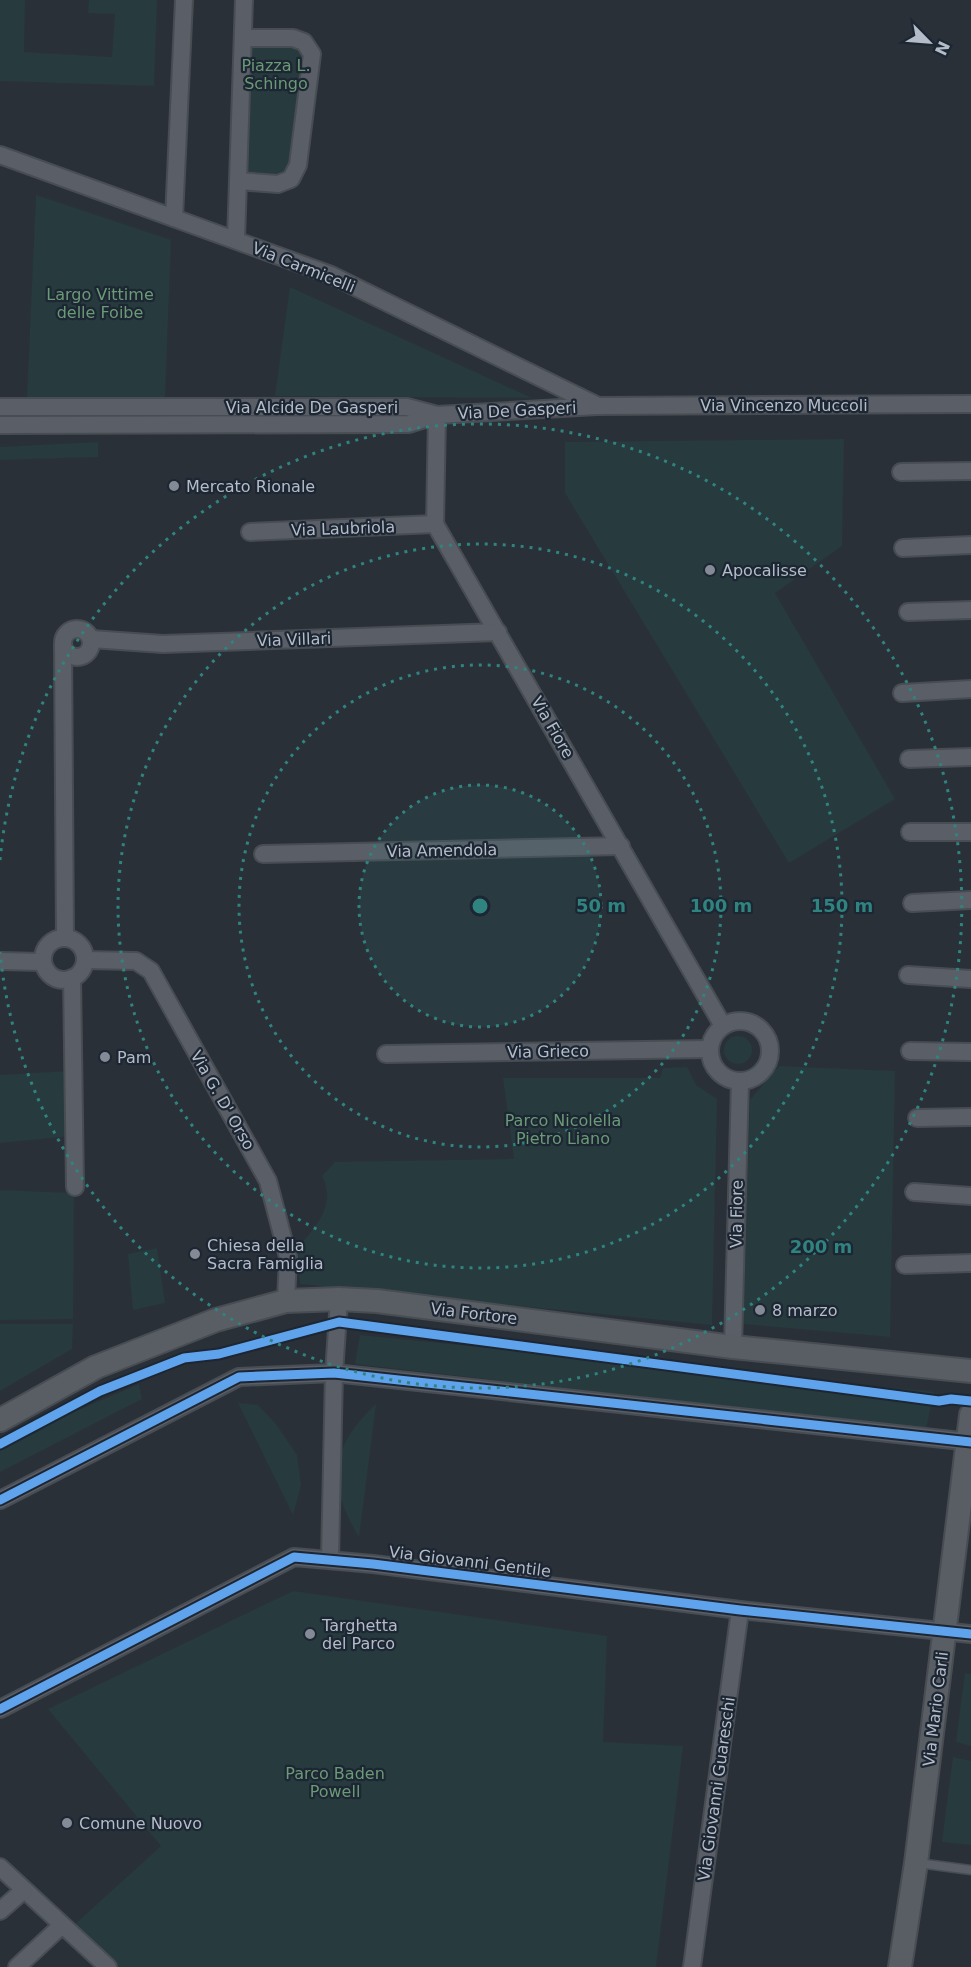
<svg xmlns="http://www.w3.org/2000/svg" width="971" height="1967" font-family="'DejaVu Sans',sans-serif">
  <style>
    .green { fill: #273a3e }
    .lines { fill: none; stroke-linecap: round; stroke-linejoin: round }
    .lane-casing { stroke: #484c53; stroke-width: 11 }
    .street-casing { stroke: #484c53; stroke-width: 20 }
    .secondary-casing { stroke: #484c53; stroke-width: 26 }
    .lane { stroke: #5a5e66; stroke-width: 8 }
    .street { stroke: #5a5e66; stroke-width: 16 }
    .secondary { stroke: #595d64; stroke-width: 22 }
    .cycleway-casing { stroke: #1d2633; stroke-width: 13 }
    .cycleway { stroke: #60a3ed; stroke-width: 9 }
    .ring { fill: none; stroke: #308480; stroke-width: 3; stroke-dasharray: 3 6 }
    .poi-dot { fill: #848b96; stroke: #1d2633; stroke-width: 2 }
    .labels { text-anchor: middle; stroke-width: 4.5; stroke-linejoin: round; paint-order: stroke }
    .park-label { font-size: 16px; fill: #6b9a76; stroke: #1d2633 }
    .street-label { font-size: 16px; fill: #b4bcc9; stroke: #1d2633 }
    .poi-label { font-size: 16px; fill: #b4bcc9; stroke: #1d2633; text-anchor: start }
    .centre { fill: #308480; stroke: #1d2633; stroke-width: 3 }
    .ring-label { font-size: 18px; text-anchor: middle; font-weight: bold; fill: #308480; stroke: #1d2633; stroke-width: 4.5; stroke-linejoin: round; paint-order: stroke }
  </style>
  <rect width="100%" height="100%" fill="#2a3038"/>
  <g class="green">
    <polygon points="0,0 25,0 24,52 112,57 115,14 88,13 89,0 157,0 154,86 0,81"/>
    <polygon points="244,38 293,38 312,54 291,179 238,181"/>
    <polygon points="36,195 171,240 165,397 27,397"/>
    <polygon points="290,287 532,398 275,396"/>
    <polygon points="844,439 842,546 775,593 895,799 789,863 565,493 565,442"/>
    <polygon points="98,442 98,457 0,460 0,447"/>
    <circle cx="738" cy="1050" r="14"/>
    <polygon points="779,1066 895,1071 890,1337 743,1324 750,1100"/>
    <path d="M687,1067L696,1085L717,1099L712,1325L300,1284L297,1249C315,1227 337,1206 322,1176L335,1162L514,1159L503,1078H660L663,1068Z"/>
    <polygon points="70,1071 72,1136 0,1143 0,1075"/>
    <polygon points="0,1190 74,1193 73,1319 0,1320"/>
    <polygon points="157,1248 165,1303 133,1310 128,1254"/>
    <polygon points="0,1324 73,1324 72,1349 0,1391"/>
    <polygon points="360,1335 934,1392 926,1429 355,1364"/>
    <polygon points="139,1384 142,1399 0,1472 0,1450 74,1412"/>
    <polygon points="238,1403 258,1405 276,1424 297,1455 301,1485 293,1515"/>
    <path d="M376,1404L359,1537C326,1483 330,1447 376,1404Z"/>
    <polygon points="293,1591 607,1636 603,1742 683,1746 656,1967 118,1967 72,1927 161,1846 48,1709"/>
    <polygon points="965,1673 971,1674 971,1746 956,1742"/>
    <polygon points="953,1757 971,1761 971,1845 942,1842"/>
  </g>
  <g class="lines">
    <g class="lane-casing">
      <polyline id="lane" points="918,1863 971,1870"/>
    </g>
    <g class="street-casing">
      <g id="street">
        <polyline points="244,38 293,38 304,42 312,54 298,165 291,179 278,184 238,181 244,0"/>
        <polyline points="0,155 331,275 596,405"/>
        <polyline points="174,218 184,0"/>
        <polyline points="236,239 238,181"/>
        <polyline points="0,407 407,407 437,415"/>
        <polyline points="437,415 435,524 723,1026"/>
        <polyline points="0,425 409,424 437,415 597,406 971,404"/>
        <polyline points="901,472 971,471"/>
        <polyline points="250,532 435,524"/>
        <polyline points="903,548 971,545"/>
        <polyline points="908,612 971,610"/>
        <circle cx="77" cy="643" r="14"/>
        <polyline points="91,639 163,644 498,632"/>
        <polyline points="63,645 65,938"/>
        <polyline points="902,693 971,689"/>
        <polyline points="909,759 971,757"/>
        <polyline points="910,832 971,832"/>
        <polyline points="263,854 621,846"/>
        <polyline points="912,903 971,900"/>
        <circle cx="64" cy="959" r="21"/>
        <polyline points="85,960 136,961 151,971 268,1181 288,1257 286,1301"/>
        <polyline points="0,961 43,962"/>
        <polyline points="908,975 971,979"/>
        <polyline points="72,978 75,1187"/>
        <circle cx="740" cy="1051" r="30"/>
        <polyline points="910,1051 971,1052"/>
        <polyline points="386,1054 710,1049"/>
        <polyline points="917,1118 971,1117"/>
        <polyline points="914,1192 971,1196"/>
        <polyline points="905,1265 971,1263"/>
        <polyline points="733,1347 740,1081"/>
        <polyline points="0,1500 239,1377 334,1373 971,1442"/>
        <polyline points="330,1560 334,1373 339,1299"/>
        <polyline points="0,1709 294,1557 373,1564 740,1610 971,1634"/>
        <polyline points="0,1867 108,1967"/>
        <polyline points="0,1911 24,1890"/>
        <polyline points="17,1967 61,1926"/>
        <polyline points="692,1967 740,1610"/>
      </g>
    </g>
    <g class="secondary-casing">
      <g id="secondary">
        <polyline points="0,1420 96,1367 216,1320 286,1301 339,1299 377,1301 733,1347 971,1371"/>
        <polyline points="900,1967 916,1863 971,1415"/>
      </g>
    </g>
    <use href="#lane" class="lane"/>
    <use href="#street" class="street"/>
    <use href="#secondary" class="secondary"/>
    <g class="cycleway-casing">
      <g id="cycleway">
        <polyline points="0,1444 100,1391 184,1358 219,1354 339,1322 939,1401 951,1399 971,1401"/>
        <polyline points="0,1500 239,1377 334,1373 971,1442"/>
        <polyline points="0,1709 294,1557 373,1564 740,1610 971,1634"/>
      </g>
    </g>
    <use href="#cycleway" class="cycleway"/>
  </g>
  <circle cx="480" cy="906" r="121" fill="#308480" fill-opacity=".12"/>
  <g class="ring">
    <circle cx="480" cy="906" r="121"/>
    <circle cx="480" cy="906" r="241"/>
    <circle cx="480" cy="906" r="362"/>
    <path d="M0 860A482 482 0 1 1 0 952"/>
  </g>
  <g class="poi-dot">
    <circle cx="174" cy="486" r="6"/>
    <circle cx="710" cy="570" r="6"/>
    <circle cx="105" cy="1057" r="6"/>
    <circle cx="195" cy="1254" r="6"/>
    <circle cx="760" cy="1310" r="6"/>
    <circle cx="310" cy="1634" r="6"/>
    <circle cx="67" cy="1823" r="6"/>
  </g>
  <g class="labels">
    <g class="park-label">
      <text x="276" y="71">Piazza L.<tspan x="276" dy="18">Schingo</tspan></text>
      <text x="100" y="300">Largo Vittime<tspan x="100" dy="18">delle Foibe</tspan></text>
      <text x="563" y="1126">Parco Nicolella<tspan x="563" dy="18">Pietro Liano</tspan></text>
      <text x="335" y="1779">Parco Baden<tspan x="335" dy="18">Powell</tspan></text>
    </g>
    <g class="street-label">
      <text transform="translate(304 267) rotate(22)" y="6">Via Carmicelli</text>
      <text x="784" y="411">Via Vincenzo Muccoli</text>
      <text x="312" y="413">Via Alcide De Gasperi</text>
      <text transform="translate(517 410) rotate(-3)" y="6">Via De Gasperi</text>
      <text transform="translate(343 528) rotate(-2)" y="6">Via Laubriola</text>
      <text transform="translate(294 639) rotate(-2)" y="6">Via Villari</text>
      <text transform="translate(553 727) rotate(60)" y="6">Via Fiore</text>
      <text transform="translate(442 850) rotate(-1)" y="6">Via Amendola</text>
      <text transform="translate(548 1051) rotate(-1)" y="6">Via Grieco</text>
      <text transform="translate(223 1100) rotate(60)" y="6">Via G. D' Orso</text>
      <text transform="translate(736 1214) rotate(-89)" y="6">Via Fiore</text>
      <text transform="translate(474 1313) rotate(7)" y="6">Via Fortore</text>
      <text transform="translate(470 1561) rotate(7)" y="6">Via Giovanni Gentile</text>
      <text transform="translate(935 1709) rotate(-83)" y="6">Via Mario Carli</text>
      <text transform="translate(716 1789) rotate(-82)" y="6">Via Giovanni Guareschi</text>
    </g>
    <g class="poi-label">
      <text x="186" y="492">Mercato Rionale</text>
      <text x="722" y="576">Apocalisse</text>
      <text x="117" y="1063">Pam</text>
      <text x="207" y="1251">Chiesa della<tspan x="207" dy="18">Sacra Famiglia</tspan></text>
      <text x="772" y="1316">8 marzo</text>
      <text x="322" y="1631">Targhetta<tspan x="322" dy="18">del Parco</tspan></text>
      <text x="79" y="1829">Comune Nuovo</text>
    </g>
  </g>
  <circle cx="480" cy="906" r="9" class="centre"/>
  <g class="ring-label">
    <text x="601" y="912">50 m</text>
    <text x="721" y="912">100 m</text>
    <text x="842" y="912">150 m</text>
    <text x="821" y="1253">200 m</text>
  </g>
  <g transform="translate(929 42) rotate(115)" stroke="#1d2633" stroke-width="4.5" paint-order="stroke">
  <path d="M0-4.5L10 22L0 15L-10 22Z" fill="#b4bcc9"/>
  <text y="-9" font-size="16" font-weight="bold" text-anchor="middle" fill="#b4bcc9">N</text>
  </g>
</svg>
